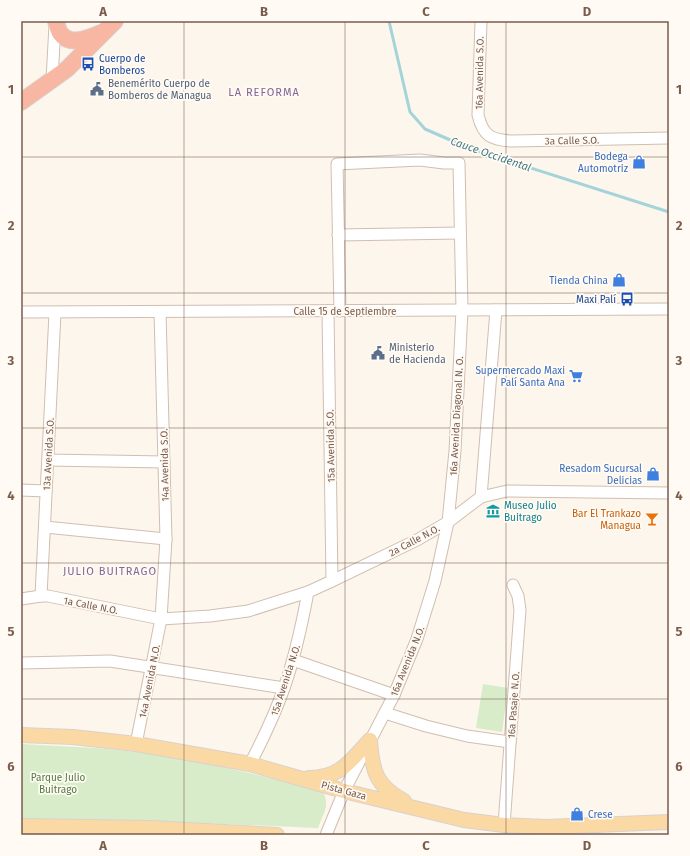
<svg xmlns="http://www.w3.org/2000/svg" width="690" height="856" font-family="'Fira Sans',sans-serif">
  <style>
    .green { fill: #d8ecc9 }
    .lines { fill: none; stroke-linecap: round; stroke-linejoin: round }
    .stream { stroke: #a5d3da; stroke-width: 3 }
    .minor-casing { stroke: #d1beb0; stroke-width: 13 }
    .major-casing { stroke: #dad1cd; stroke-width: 16 }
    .highway-casing { stroke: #dad1cd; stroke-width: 18 }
    .minor { stroke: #fff; stroke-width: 11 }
    .major { stroke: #fbd9a5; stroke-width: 14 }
    .highway { stroke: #f7b7a3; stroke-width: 16 }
    .grid { fill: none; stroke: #7a5c4d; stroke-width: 1; stroke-opacity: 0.55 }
    .labels { text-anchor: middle; stroke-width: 3.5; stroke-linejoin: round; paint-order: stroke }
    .transit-label { font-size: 10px; fill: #164399; stroke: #fffaf3; text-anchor: start }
    .street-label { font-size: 10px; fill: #7a5c4d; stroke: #fffaf3 }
    .service-label { font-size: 10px; fill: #4e5e75; stroke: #fffaf3; text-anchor: start }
    .shop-label { font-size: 10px; fill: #366cbe; stroke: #fffaf3; text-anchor: end }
    .culture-label { font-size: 10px; fill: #0d838f; stroke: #fffaf3; text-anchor: start }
    .food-label { font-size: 10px; fill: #c56008; stroke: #fffaf3; text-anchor: end }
    .park-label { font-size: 10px; fill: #537a41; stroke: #fffaf3 }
    .neighbourhood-label { font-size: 11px; letter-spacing: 1px; fill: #846695; stroke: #fffaf3 }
    .water-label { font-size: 11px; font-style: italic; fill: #437c86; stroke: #fffaf3 }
    .neatline { fill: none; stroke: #7a5c4d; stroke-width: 1.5 }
    .grid-label { font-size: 13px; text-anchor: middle; font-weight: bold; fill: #7a5c4d }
  </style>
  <rect width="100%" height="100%" fill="#fdf6ec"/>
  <g class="green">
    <polygon points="483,684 508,688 502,732 476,728"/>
    <path d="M21,744L96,748L166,755L245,772L321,790C332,803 323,814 318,828L148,821L21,819Z"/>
  </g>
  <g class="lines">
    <polyline class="stream" points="389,21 410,112 425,129 471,149 669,212"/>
    <g class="minor-casing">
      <g id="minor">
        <path d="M481,21L478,115C483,136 491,140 512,141L669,138"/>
        <polyline points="52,80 55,25"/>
        <polyline points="338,235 460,233"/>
        <polyline points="328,311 332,581"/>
        <polyline points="21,312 669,309"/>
        <polyline points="48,460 164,462"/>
        <polyline points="21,490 46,491"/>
        <polyline points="481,497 496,310"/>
        <polyline points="45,527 166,539"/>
        <polyline points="41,596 55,313"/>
        <polyline points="21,599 41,596 48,596 161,619 210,616 248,611 308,592 332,581 417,540 448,522 481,497 507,491 669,493"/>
        <polyline points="293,660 394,695"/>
        <polyline points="21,663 110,661 284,688"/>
        <polyline points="385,713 426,726 467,736 510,742"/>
        <polyline points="136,744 161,619 166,539 160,312"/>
        <path d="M250,764C263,739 275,714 284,688C295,657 302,624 308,592"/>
        <polyline points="504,825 520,610 518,596 513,585"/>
        <polyline points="326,835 344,791 394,695 417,639 435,581 448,522 455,451 462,310 459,163 444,163 420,160 337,164 340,311"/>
      </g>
    </g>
    <g class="major-casing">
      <g id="major">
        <polyline points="21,735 73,737 136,744 250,764 344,791 464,820 504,825 546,827 669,822"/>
        <path d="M370,740C372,771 376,786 404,801"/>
        <path d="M309,778C341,778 350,761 370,740"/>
        <polyline points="21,826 151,828 277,835"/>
      </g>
    </g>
    <g class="highway-casing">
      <g id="highway">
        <path d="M56,21C57,25 58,30 60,33C70,47 89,38 101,33"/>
        <polyline points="21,102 67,69 115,21"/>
      </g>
    </g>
    <use href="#minor" class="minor"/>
    <use href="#major" class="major"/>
    <use href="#highway" class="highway"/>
  </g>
  <path class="grid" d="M184,21V835M345,21V835M506,21V835M21,157H669M21,293H669M21,428H669M21,563H669M21,699H669"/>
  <defs>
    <g id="bus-bare" transform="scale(1.08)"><path d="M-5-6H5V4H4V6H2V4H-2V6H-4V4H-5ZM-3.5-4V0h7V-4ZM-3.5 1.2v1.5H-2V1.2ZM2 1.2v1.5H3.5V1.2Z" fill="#1a4fb4" stroke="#fffaf3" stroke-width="2.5" paint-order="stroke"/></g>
    <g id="civic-bare" transform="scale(1.08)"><path d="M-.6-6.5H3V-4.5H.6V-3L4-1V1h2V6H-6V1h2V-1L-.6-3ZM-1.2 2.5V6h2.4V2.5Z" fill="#5c6f8a" stroke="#fffaf3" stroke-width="2.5" paint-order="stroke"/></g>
    <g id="shop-bare" transform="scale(1.08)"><path d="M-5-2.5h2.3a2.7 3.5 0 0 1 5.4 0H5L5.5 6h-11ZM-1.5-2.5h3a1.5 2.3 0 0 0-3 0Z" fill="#3f7fe0" stroke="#fffaf3" stroke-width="2.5" paint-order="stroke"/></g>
    <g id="supermarket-bare" transform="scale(1.08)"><path d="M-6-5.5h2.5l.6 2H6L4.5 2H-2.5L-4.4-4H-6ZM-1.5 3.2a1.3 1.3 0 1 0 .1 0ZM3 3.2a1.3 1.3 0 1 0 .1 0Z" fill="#3f7fe0" stroke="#fffaf3" stroke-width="2.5" paint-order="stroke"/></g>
    <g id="museum-bare" transform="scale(1.08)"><path d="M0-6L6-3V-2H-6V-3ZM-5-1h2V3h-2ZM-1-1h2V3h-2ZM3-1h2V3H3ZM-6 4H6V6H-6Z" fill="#0f9aa8" stroke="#fffaf3" stroke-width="2.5" paint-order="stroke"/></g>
    <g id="bar-bare" transform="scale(1.08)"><path d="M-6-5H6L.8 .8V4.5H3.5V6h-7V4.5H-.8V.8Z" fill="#e8710a" stroke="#fffaf3" stroke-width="2.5" paint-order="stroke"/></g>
  </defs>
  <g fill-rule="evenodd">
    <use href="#bus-bare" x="88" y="64"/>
    <use href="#civic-bare" x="97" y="89"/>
    <use href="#shop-bare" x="639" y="162"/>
    <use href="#shop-bare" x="619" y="280"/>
    <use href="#bus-bare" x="627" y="299"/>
    <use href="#civic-bare" x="378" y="353"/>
    <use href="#supermarket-bare" x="576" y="376"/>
    <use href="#shop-bare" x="653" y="474"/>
    <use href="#museum-bare" x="493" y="511"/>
    <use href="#bar-bare" x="652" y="519"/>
    <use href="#shop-bare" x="577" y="814"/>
  </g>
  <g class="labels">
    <g class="transit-label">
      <text x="99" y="62">Cuerpo de<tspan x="99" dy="12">Bomberos</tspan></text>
      <text x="616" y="303" text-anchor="end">Maxi Palí</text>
    </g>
    <g class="street-label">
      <text transform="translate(479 73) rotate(-89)" y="4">16a Avenida S.O.</text>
      <text transform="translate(572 140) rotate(-1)" y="4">3a Calle S.O.</text>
      <text x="345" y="315">Calle 15 de Septiembre</text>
      <text transform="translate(456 416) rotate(-87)" y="4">16a Avenida Diagonal N. O.</text>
      <text transform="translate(330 446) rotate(-91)" y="4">15a Avenida S.O.</text>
      <text transform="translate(48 454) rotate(-87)" y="4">13a Avenida S.O.</text>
      <text transform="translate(164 465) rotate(-91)" y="4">14a Avenida S.O.</text>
      <text transform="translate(414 540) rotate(-28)" y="4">2a Calle N.O.</text>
      <text transform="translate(91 605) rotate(11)" y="4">1a Calle N.O.</text>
      <text transform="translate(407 661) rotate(-68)" y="4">16a Avenida N.O.</text>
      <text transform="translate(285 680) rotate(-72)" y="4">15a Avenida N.O.</text>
      <text transform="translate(149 681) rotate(-79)" y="4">14a Avenida N.O.</text>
      <text transform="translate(513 705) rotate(-86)" y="4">16a Pasaje N.O.</text>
      <text transform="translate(344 790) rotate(15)" y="4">Pista Gaza</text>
    </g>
    <g class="service-label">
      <text x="108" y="87">Benemérito Cuerpo de<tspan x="108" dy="12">Bomberos de Managua</tspan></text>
      <text x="389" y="351">Ministerio<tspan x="389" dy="12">de Hacienda</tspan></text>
    </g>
    <g class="shop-label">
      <text x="628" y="160">Bodega<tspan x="628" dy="12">Automotriz</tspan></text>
      <text x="608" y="284">Tienda China</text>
      <text x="565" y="374">Supermercado Maxi<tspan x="565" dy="12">Palí Santa Ana</tspan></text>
      <text x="642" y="472">Resadom Sucursal<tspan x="642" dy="12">Delicias</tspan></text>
      <text x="588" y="818" text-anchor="start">Crese</text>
    </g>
    <g class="culture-label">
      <text x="504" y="509">Museo Julio<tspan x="504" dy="12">Buitrago</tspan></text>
    </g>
    <g class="food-label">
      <text x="641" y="517">Bar El Trankazo<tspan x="641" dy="12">Managua</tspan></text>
    </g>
    <g class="park-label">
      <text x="58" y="781">Parque Julio<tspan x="58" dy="12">Buitrago</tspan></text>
    </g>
    <g class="neighbourhood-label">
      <text x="264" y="96">LA REFORMA</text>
      <text x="110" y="575">JULIO BUITRAGO</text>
    </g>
    <g class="water-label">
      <text transform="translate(491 154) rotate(19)" y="4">Cauce Occidental</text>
    </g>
  </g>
  <rect width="690" height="856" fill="none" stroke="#fffaf3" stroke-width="44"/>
  <rect x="22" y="22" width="646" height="812" class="neatline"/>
  <g class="grid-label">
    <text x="103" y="16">A</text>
    <text x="264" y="16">B</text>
    <text x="426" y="16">C</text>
    <text x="587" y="16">D</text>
    <text x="11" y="94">1</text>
    <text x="679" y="94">1</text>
    <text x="11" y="230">2</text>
    <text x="679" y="230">2</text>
    <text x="11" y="365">3</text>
    <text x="679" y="365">3</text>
    <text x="11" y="500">4</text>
    <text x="679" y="500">4</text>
    <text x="11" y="636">5</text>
    <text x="679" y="636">5</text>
    <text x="11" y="771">6</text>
    <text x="679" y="771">6</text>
    <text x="103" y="850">A</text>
    <text x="264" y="850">B</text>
    <text x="426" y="850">C</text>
    <text x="587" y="850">D</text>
  </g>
</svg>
